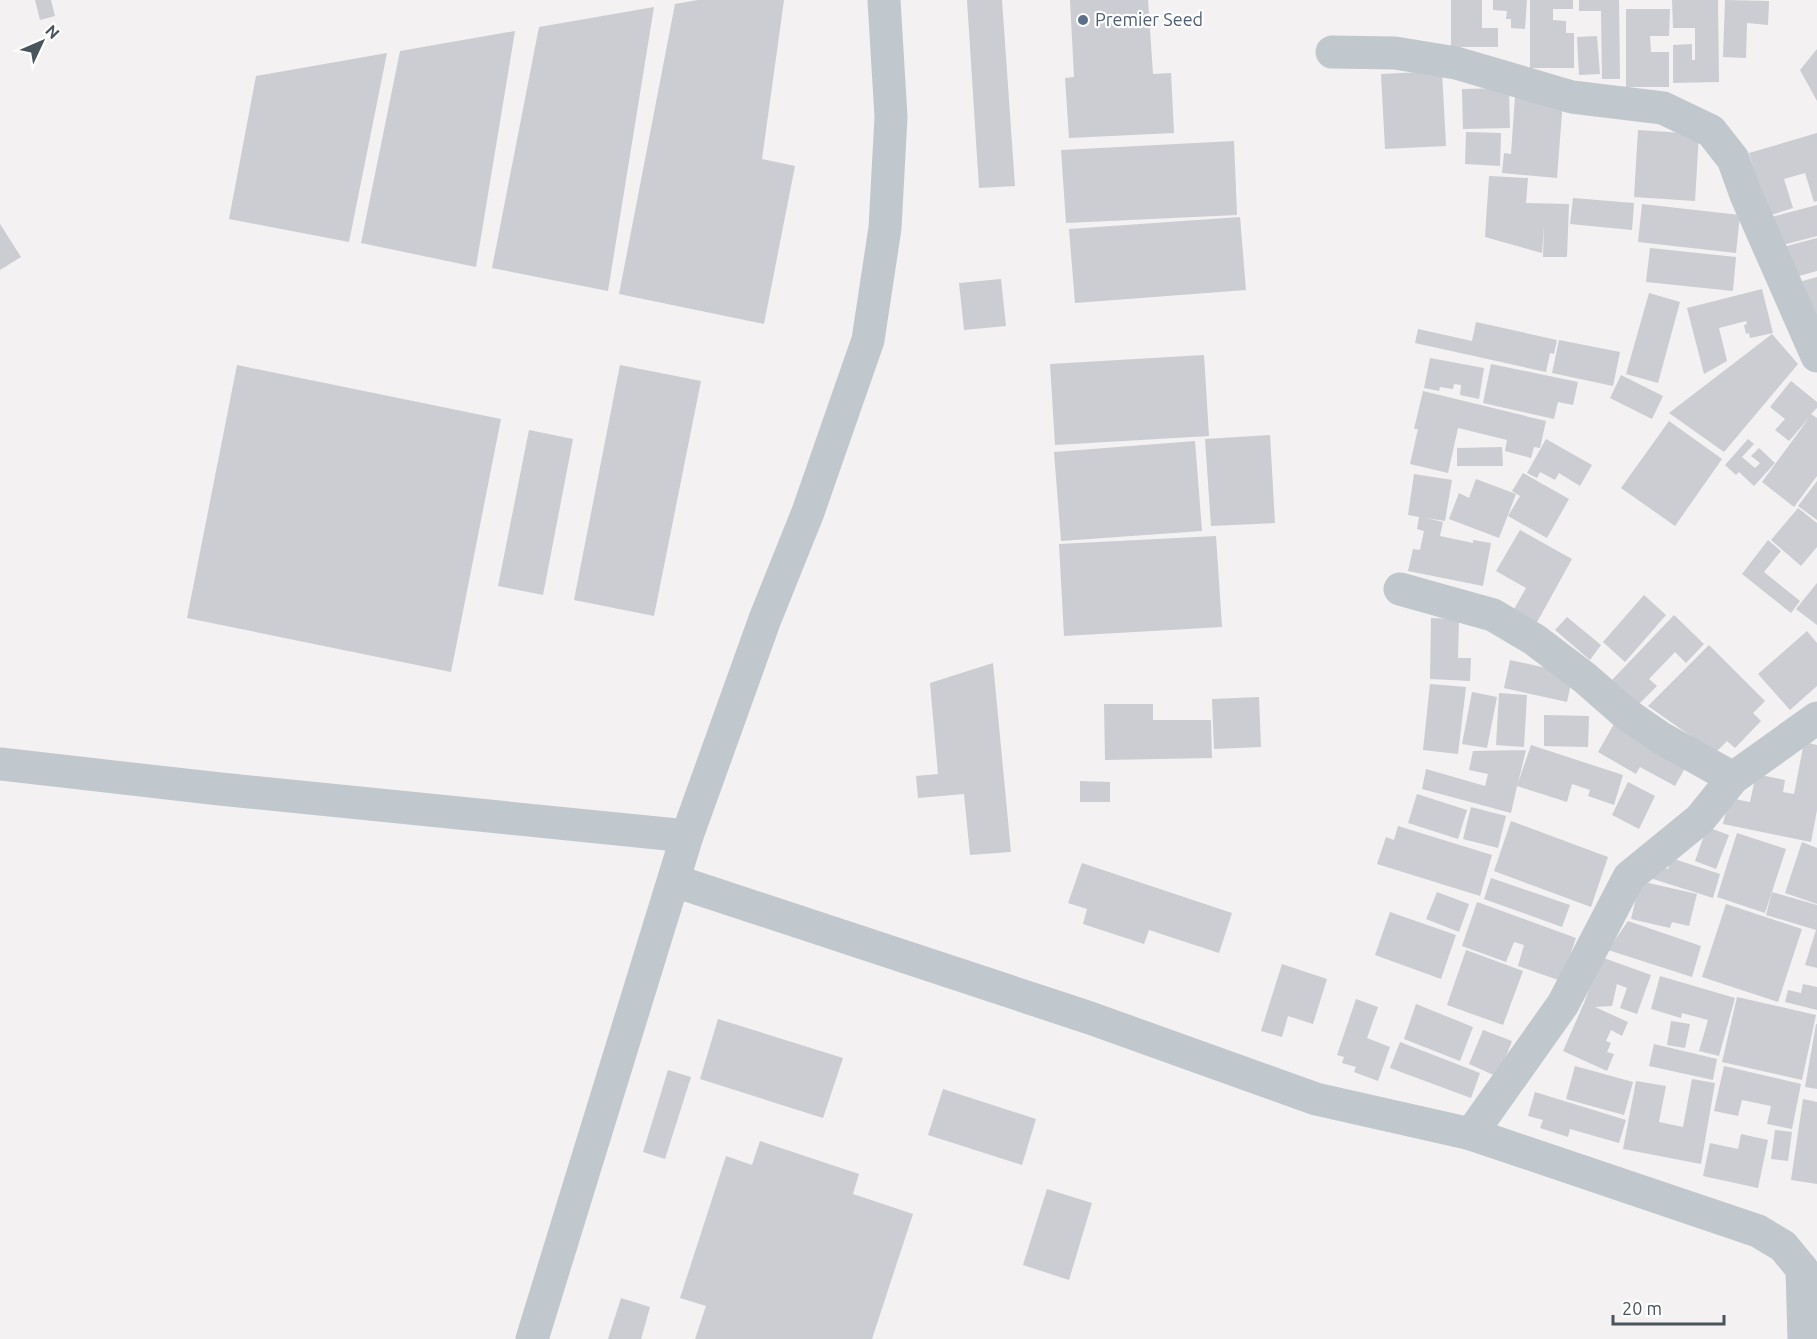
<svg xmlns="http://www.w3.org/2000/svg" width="1817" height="1339" font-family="Ubuntu,sans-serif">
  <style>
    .building { fill: #cbcdd2 }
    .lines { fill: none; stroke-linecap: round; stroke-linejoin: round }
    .minor { stroke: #c0c8ce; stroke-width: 33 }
    .service-dot { fill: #5c6f8a; stroke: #fff; stroke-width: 2 }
    .labels { text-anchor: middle; stroke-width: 4.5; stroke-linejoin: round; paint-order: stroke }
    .service-label { font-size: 18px; fill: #4e5e75; stroke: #fff; text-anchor: start }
  </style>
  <rect width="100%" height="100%" fill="#f3f1f1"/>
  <g class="building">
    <polygon points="35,0 51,0 55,16 40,20"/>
    <polygon points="698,0 784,0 762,159 795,166 764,324 619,294 675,4"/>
    <polygon points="967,0 1002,0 1015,186 979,188"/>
    <polygon points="1070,0 1148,0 1153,74 1171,73 1174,133 1069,138 1065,78 1074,77"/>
    <polygon points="1451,0 1482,0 1482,28 1498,28 1498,47 1451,47"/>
    <polygon points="1493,0 1527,0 1525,29 1511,28 1511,19 1506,19 1507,11 1493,10"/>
    <polygon points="1530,0 1573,0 1573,9 1553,9 1553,20 1566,21 1566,33 1574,33 1574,68 1530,68"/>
    <polygon points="1579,0 1619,0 1620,79 1602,79 1601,11 1579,11"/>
    <polygon points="1672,0 1718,0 1719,82 1673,83 1673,45 1692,44 1692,60 1695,60 1695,28 1673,28"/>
    <polygon points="1725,0 1769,1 1768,25 1747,23 1746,58 1723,57"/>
    <polygon points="654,7 608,291 492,268 539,27"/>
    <polygon points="1626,9 1670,9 1669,36 1650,36 1651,52 1669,52 1669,87 1626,87"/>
    <polygon points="515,31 476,267 361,243 400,51"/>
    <polygon points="1597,36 1600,74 1579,75 1577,37"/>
    <polygon points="1817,49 1817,101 1800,70"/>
    <polygon points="387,53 349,242 229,219 256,76"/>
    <polygon points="1442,71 1446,146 1385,149 1381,74"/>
    <polygon points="1509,88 1510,128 1463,129 1462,89"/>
    <polygon points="1515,96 1563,100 1557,178 1502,173 1504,153 1511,154"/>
    <polygon points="1638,130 1699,134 1695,201 1634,197"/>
    <polygon points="1466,132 1501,133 1500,166 1465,164"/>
    <polygon points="1817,133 1817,201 1814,202 1805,173 1784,179 1793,208 1768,216 1749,153"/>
    <polygon points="1234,141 1237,215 1066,223 1061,150"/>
    <polygon points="1489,176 1528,178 1526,203 1569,204 1567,257 1543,257 1544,225 1542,253 1485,237"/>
    <polygon points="1573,198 1634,203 1632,230 1570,224"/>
    <polygon points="1642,204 1740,215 1736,253 1638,242"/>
    <polygon points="1817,205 1817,236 1779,246 1771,217"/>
    <polygon points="1240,217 1246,290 1075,303 1069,229"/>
    <polygon points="0,224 21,257 0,270"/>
    <polygon points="1817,238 1817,271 1792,278 1783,247"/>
    <polygon points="1650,248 1736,257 1733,291 1646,282"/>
    <polygon points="1817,277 1817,330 1799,282"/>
    <polygon points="1001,279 1006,326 964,330 959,283"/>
    <polygon points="1762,289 1773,333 1750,338 1749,333 1746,334 1744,325 1747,324 1746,321 1719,328 1727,361 1704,374 1687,308"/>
    <polygon points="1649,293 1680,302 1658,383 1626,374"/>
    <polygon points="1476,322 1557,340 1554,354 1550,353 1546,372 1415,343 1418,329 1472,341"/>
    <polygon points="1772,334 1798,364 1724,452 1669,413"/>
    <polygon points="1559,340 1620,352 1613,386 1552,373"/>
    <polygon points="1204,355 1209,436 1055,445 1050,364"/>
    <polygon points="1430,358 1484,368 1479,399 1460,395 1461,385 1454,384 1453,389 1440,387 1439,391 1424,388"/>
    <polygon points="1491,364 1578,382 1573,405 1558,402 1554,419 1483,403"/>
    <polygon points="237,365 501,419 451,672 187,618"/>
    <polygon points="620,365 701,381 654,616 574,600"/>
    <polygon points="1621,375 1663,396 1652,419 1610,398"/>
    <polygon points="1791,381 1817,402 1817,408 1811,414 1817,418 1817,476 1794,507 1762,482 1809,418 1789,441 1775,430 1785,419 1770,407"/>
    <polygon points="1423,391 1546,421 1540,448 1534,447 1531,458 1505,451 1507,440 1458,428 1448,473 1410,464 1418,429 1414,429"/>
    <polygon points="1669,421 1722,459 1675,526 1621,488"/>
    <polygon points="529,430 573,439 543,595 498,586"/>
    <polygon points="1270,435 1275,523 1211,526 1205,439"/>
    <polygon points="1546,439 1592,465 1580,486 1559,473 1555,480 1540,472 1537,478 1527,473"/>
    <polygon points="1748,439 1754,444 1742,457 1755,468 1760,463 1751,456 1759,448 1775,463 1754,486 1739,472 1736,475 1725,465"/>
    <polygon points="1195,441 1202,531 1061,541 1054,452"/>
    <polygon points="1502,447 1503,466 1457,466 1457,448"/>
    <polygon points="1523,473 1569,499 1547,538 1508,516 1520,496 1512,491"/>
    <polygon points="1414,474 1452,480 1445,521 1426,518 1443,522 1440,536 1473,543 1473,540 1491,543 1483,586 1408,571 1413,549 1420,550 1424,531 1417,529 1419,517 1408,515"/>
    <polygon points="1476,479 1516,494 1499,538 1449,519 1459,493 1469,498"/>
    <polygon points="1817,481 1817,520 1798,506"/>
    <polygon points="1798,508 1817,523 1817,547 1801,566 1771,540"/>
    <polygon points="1520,530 1572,559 1536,624 1513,611 1526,588 1496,571"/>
    <polygon points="1216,536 1222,627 1064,636 1059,544"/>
    <polygon points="1768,540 1781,551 1764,572 1800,601 1791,613 1742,574"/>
    <polygon points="1817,583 1817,625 1796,609"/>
    <polygon points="1644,595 1666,615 1625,662 1603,642"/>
    <polygon points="1674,615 1704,644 1686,663 1675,652 1649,679 1657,686 1638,705 1612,680"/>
    <polygon points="1567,617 1601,645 1590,660 1555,630"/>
    <polygon points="1431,618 1459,619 1458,658 1471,658 1470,681 1430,679"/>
    <polygon points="1807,631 1817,643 1817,686 1790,710 1758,674"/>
    <polygon points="1709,645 1765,701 1753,713 1761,721 1735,748 1727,741 1715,753 1648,706"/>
    <polygon points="1510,660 1573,674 1567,702 1504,688"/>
    <polygon points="993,663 1011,852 970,855 964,794 918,798 916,776 938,774 930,683"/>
    <polygon points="1430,684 1466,687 1458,754 1423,750"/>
    <polygon points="1472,692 1497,697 1487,748 1462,744"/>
    <polygon points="1499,693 1527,695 1524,747 1496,745"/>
    <polygon points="1259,697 1261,747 1214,749 1212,699"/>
    <polygon points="1104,704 1153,704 1153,720 1211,720 1212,758 1105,760"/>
    <polygon points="1544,715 1589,716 1588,747 1544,746"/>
    <polygon points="1618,717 1691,757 1675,786 1640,767 1636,774 1598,752"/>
    <polygon points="1804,742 1817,745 1817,810 1811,842 1723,824 1729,798 1750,802 1756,774 1785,780 1783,792 1794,794"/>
    <polygon points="1531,745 1623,775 1614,805 1588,796 1590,790 1572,784 1567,802 1517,786 1511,813 1422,789 1426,769 1485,786 1488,774 1469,770 1473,751 1526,750 1518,783"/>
    <polygon points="1080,781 1110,782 1110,802 1080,802"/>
    <polygon points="1628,782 1655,796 1639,829 1612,815"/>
    <polygon points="1417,794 1467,810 1458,839 1408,823"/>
    <polygon points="1471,807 1506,816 1498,848 1463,839"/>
    <polygon points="1511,821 1608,857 1591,907 1494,871"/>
    <polygon points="1398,826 1492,855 1480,896 1377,864 1386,837 1394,840"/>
    <polygon points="1707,827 1729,835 1716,869 1695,861"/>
    <polygon points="1737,833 1786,849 1765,913 1717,897"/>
    <polygon points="1802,842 1817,848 1817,904 1785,893"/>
    <polygon points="1671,858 1720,874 1713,898 1653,879 1657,866 1668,869"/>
    <polygon points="1082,863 1232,913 1219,953 1149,930 1144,944 1083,924 1087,909 1068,903"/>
    <polygon points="1491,878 1570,905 1562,927 1484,899"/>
    <polygon points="1640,881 1697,894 1689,926 1672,922 1670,928 1631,919"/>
    <polygon points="1437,892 1469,904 1459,932 1426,919"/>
    <polygon points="1772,892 1817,905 1817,968 1805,965 1816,930 1766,915"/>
    <polygon points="1477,902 1576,938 1561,981 1518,966 1524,945 1514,942 1506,962 1462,946"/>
    <polygon points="1726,904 1802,929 1778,1002 1702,977"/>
    <polygon points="1390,912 1456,935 1441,979 1375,955"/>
    <polygon points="1628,921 1701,946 1692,977 1608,950"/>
    <polygon points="1466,950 1523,971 1503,1025 1447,1005"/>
    <polygon points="1601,957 1651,975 1637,1014 1620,1008 1627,988 1617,984 1612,1006 1595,1007 1628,1022 1622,1036 1611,1030 1606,1041 1611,1043 1607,1052 1614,1054 1607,1071 1563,1051 1584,1003"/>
    <polygon points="1282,964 1327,979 1313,1024 1288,1016 1282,1037 1261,1031"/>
    <polygon points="1660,976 1735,998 1719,1056 1699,1051 1708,1020 1682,1013 1681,1018 1651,1009"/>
    <polygon points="1803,984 1817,987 1817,1010 1785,1002 1788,990 1801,993"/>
    <polygon points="1737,997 1816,1015 1802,1080 1722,1062"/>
    <polygon points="1356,999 1378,1007 1367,1038 1390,1047 1378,1081 1354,1072 1356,1067 1342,1063 1344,1057 1337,1055"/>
    <polygon points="1416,1004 1473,1027 1460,1061 1404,1039"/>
    <polygon points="718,1019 843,1058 823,1118 700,1079"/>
    <polygon points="1671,1021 1690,1024 1685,1048 1667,1045"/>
    <polygon points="1816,1024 1817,1024 1817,1089 1805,1087"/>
    <polygon points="1483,1030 1512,1041 1498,1077 1469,1064"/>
    <polygon points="1400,1042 1480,1073 1471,1098 1390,1068"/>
    <polygon points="1654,1044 1717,1059 1713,1080 1649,1066"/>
    <polygon points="1575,1066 1633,1082 1624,1115 1566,1099"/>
    <polygon points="1724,1066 1801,1084 1792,1129 1767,1124 1771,1106 1742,1100 1738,1116 1714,1111"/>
    <polygon points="668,1070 691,1077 665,1159 643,1152"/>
    <polygon points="1692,1079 1715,1083 1701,1164 1623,1149 1636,1081 1666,1086 1659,1122 1683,1127"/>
    <polygon points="943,1089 1036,1119 1022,1165 928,1135"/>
    <polygon points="1535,1092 1626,1120 1619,1143 1570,1129 1568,1137 1540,1128 1543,1120 1528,1116"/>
    <polygon points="1803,1099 1817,1102 1817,1184 1791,1180"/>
    <polygon points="1775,1130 1792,1132 1788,1161 1771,1159"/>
    <polygon points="1741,1134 1768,1140 1758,1188 1703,1176 1710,1143 1738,1149"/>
    <polygon points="760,1141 859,1174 853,1194 913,1214 872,1339 695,1339 706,1306 680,1298 726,1156 752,1165"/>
    <polygon points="1047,1189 1092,1203 1069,1280 1023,1265"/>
    <polygon points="621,1298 650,1307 641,1339 608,1339"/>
  </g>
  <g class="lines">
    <g class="minor">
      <polyline points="1332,52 1395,53 1456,63 1572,97 1663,108 1711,131 1733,159 1746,195 1817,356"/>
      <polyline points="1400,589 1493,615 1535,640 1585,678 1625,713 1661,738 1733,778"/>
      <polyline points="0,764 220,789 687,836"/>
      <polyline points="675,881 1090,1018 1316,1099 1471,1134 1758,1231 1783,1246 1802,1269 1804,1339"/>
      <polyline points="1471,1134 1563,1004 1629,877 1700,819 1733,778 1817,718"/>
      <polyline points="532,1339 687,836 765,619 808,512 868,340 885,228 891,117 884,0"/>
    </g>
  </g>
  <circle class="service-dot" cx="1083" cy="20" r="6"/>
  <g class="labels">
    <g class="service-label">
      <text x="1095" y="26">Premier Seed</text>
    </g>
  </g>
  <g transform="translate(42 42) rotate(46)" stroke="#ffffff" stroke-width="4.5" paint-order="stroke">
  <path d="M0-4.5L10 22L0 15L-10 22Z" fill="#4a545c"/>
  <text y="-9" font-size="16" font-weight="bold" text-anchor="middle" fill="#4a545c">N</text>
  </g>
  <path d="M1613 1315v9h111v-9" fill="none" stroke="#4a545c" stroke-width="3"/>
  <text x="1622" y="1315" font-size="18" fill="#4a545c" stroke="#ffffff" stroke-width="4.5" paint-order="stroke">20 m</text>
</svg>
